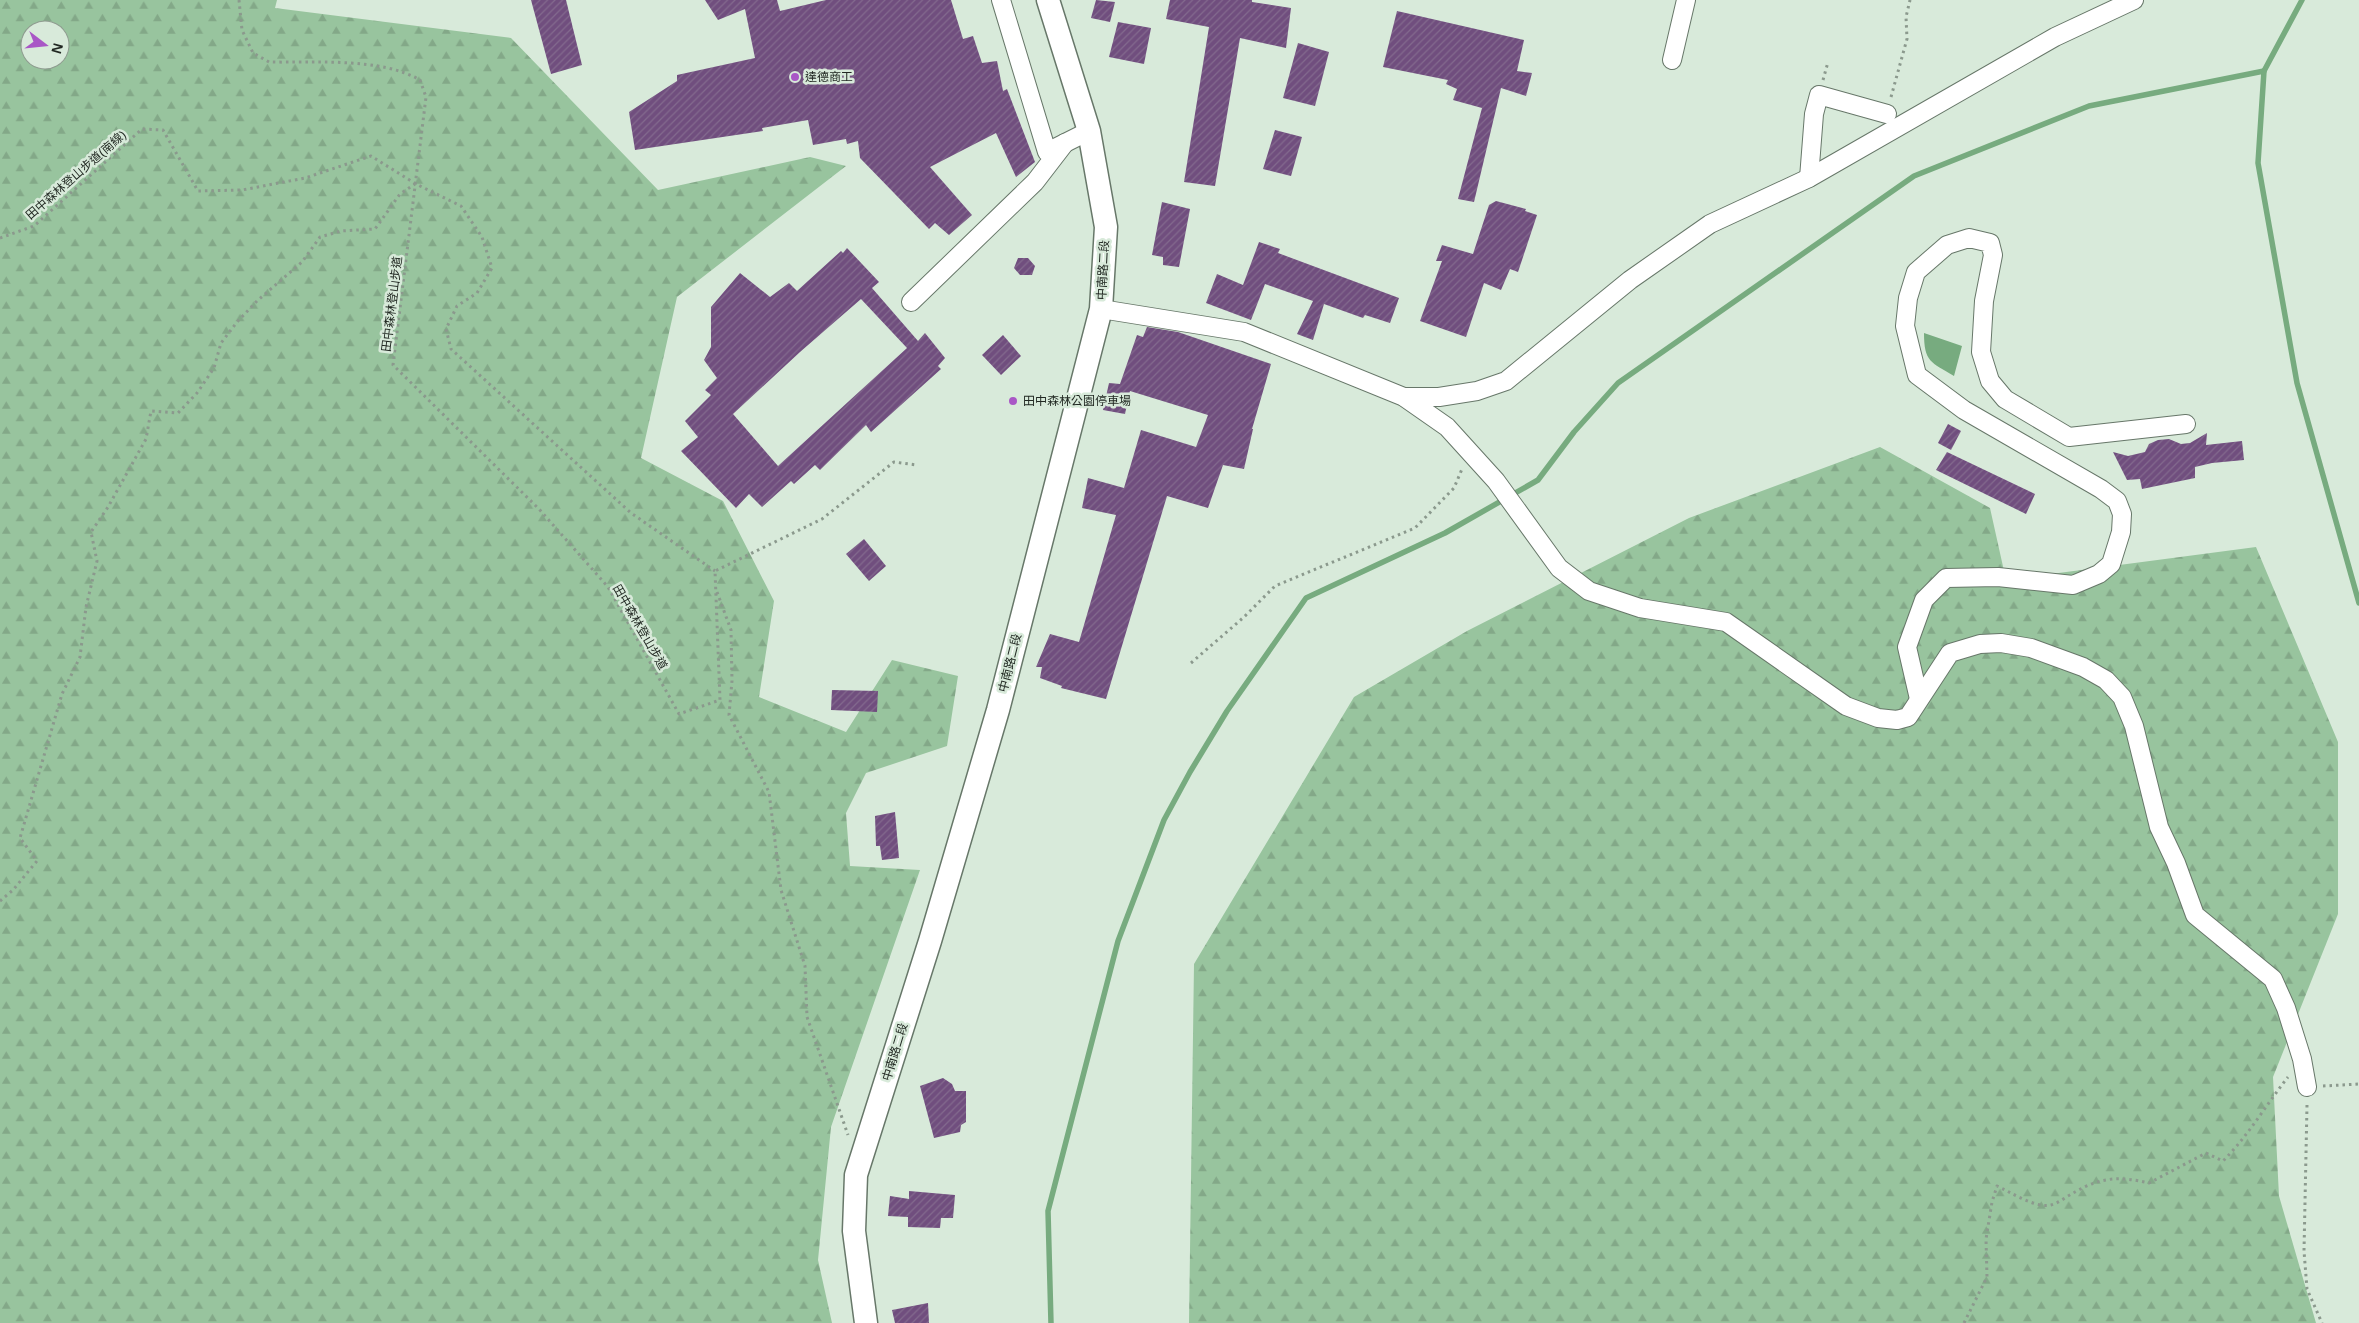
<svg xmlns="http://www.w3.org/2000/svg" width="2359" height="1323" font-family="Arial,'Noto Sans TC',sans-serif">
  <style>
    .forest { fill: url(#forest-firs); fill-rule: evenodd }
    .water { fill: #77ab7f }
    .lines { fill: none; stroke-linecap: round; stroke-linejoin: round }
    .stream { stroke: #77ab7f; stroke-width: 5.5 }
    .building { fill: url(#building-hatch); fill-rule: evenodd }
    .minor-casing { stroke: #677769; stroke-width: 20 }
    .major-casing { stroke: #677769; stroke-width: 25 }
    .path { stroke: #8b998d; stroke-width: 3; stroke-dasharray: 2.5 4; stroke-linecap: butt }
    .minor { stroke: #fff; stroke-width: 18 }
    .major { stroke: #fff; stroke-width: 22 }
    .poi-dot { fill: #a957c6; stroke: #d8eada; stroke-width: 2 }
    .labels { text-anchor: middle; stroke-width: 5; stroke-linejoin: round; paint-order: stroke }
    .poi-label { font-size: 12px; fill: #212822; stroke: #d8eada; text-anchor: start }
    .street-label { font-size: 12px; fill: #212822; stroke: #d8eada }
  </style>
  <defs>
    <pattern id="forest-firs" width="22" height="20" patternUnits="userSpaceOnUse" patternTransform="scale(1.25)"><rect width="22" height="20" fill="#98c49e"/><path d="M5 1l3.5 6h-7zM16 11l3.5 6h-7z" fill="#83a888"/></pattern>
    <pattern id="building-hatch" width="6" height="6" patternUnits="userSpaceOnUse" patternTransform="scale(1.25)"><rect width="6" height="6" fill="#704e7e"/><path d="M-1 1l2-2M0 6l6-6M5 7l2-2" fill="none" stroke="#836a8e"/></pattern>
  </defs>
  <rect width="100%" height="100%" fill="#d8eada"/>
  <g class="forest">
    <path d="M0,0H277L275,8L511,38L658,190L810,157L846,166L677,297L641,458L723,501L774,601L759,697L846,732L892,660L958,676L947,746L866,773L846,813L850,866L920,870L831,1127L818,1260L832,1323H0ZM30,30H60V60H30Z"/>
    <polygon points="1880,447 1990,508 2006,580 2256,547 2338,742 2338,914 2273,1077 2279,1196 2316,1323 1189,1323 1194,964 1354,697 1467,631 1689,518"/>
  </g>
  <path class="water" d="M1924,333L1962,346L1954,376C1931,362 1924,362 1924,333Z"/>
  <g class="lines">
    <g class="stream">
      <polyline points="2302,0 2264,71 2258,163 2297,383 2359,603"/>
      <polyline points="1051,1323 1048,1211 1118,941 1164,820 1190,772 1227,711 1306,598 1445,533 1538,480 1574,432 1618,383 1914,176 2089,106 2264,71"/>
    </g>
  </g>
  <g class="building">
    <polygon points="531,0 566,0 582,65 551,74"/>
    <polygon points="705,0 777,0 780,11 826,0 951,0 963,39 973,36 982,63 997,61 1003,91 1007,89 1035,162 1016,177 996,133 930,167 972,215 949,235 935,223 929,229 860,158 858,141 847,144 846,139 813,145 808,120 762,128 763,131 635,150 629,112 677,81 677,75 755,58 745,9 718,20"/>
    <polygon points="1096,0 1115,2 1110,22 1091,18"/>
    <polygon points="1170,0 1252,0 1252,2 1291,8 1286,48 1240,38 1215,186 1184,182 1209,27 1166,19"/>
    <polygon points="1397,11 1524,40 1517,71 1532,73 1526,96 1501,88 1474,202 1458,199 1482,108 1453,100 1457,89 1446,84 1448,80 1383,67"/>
    <polygon points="1118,22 1151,28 1144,64 1109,57"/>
    <polygon points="1298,43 1329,52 1315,106 1283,98"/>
    <polygon points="1275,130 1302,137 1291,176 1263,169"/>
    <polygon points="1496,201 1526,209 1525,211 1537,215 1518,272 1510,269 1501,290 1484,283 1466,337 1420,321 1442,261 1436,261 1442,245 1473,254 1489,205"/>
    <polygon points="1162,202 1190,209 1179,267 1163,265 1163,257 1152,255"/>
    <polygon points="1259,242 1280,249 1278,253 1399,298 1390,323 1365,315 1363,318 1324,304 1313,340 1297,334 1313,301 1265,284 1251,320 1206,303 1217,274 1243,285"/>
    <path d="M847,248L879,282L872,288L918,341L925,333L945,358L938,366L941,369L871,432L866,425L820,470L815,465L794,484L791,481L762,507L749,494L736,508L681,451L698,437L685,421L711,395L705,390L717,378L704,360L711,347V307L740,273L770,297L789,283L797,291L841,251L843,253ZM861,299L907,348L778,466L733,414L800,352Z"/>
    <polygon points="1018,258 1028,258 1035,266 1032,275 1020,275 1014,268"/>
    <polygon points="1147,327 1178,332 1271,364 1252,429 1253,429 1244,469 1223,465 1208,508 1167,496 1106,699 1061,688 1062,686 1040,678 1042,667 1036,667 1050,634 1079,642 1116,515 1082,508 1088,478 1124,488 1141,430 1196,447 1208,415 1130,391 1125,414 1103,410 1109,383 1120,384 1137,335 1143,337"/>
    <polygon points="1003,335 1021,356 1001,375 982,355"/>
    <polygon points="1948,424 1961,431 1951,450 1938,443"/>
    <polygon points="2207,433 2206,445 2242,441 2244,460 2212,463 2195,467 2195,478 2142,489 2140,479 2127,480 2113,452 2128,456 2145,452 2149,444 2158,440 2169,439 2181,444 2190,443"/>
    <polygon points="1947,452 2035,494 2026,514 1936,470"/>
    <polygon points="864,539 886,566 869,581 846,554"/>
    <polygon points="832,690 878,691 877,712 831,710"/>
    <polygon points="895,812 899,858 882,860 880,846 876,846 875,816"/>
    <polygon points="943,1078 952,1084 955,1091 966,1091 966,1122 961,1125 960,1132 934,1138 920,1086"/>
    <polygon points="909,1191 955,1195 953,1218 941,1218 940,1228 908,1227 908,1217 888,1216 890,1196 909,1199"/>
    <polygon points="928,1303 929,1323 895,1323 892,1310"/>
  </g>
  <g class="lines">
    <g class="minor-casing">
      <g id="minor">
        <polyline points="1001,0 1047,152 1089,131"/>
        <polyline points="1672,60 1686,0"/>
        <polyline points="1809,178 1814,114 1819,95 1887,114"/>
        <polyline points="911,302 1035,182 1065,143"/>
        <polyline points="1101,309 1244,332 1404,397 1447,427 1496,481 1559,568 1589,591 1640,608 1726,622 1846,706 1878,718 1897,720 1908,717 1950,653 1980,644 2001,643 2031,648 2083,667 2106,680 2122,697 2134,726 2159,827 2176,863 2195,915 2273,979 2286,1008 2302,1059 2307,1087"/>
        <polyline points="1404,397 1439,397 1477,391 1506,381 1630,280 1710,224 1809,178 2055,37 2134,0"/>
        <polyline points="1919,699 1907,647 1924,600 1946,578 1998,577 2073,585 2099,574 2111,564 2121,532 2122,514 2117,501 2101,489 1964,410 1917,375 1905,326 1908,298 1916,272 1947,245 1969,238 1990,243 1993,255 1984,301 1981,352 1990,381 2005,399 2069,437 2186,424"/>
      </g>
    </g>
    <g class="major-casing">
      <polyline id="major" points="866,1323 854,1231 856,1175 930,941 998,710 1101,309 1106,227 1089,131 1048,0"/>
    </g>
    <g class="path">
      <path d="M239,0L242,30L253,53L269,62C315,63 380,57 420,80L426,97L393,365L539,509L608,587L679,714L720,700L715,571L822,519L894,462L917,465"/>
      <polyline points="1823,80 1828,62"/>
      <polyline points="1891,97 1907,39 1906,17 1910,0"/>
      <polyline points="0,238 34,226 142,129 163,130 198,191 242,190 305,178 371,156 416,184 461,206 482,237 492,268 477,293 457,306 446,329 451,349 631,513 715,571"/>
      <polyline points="717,592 731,630 732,681 729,715 769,792 781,890 805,966 807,1017 848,1135"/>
      <polyline points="1191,663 1244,617 1275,586 1415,528 1454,488 1462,469"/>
      <polyline points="0,901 13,890 37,861 20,838 62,694 80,657 86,607 97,561 91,532 108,507 146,439 151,411 178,413 197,393 214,368 221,343 237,322 257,301 302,262 320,237 341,231 375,229 400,194 415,184"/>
      <polyline points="2323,1086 2359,1084"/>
      <polyline points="2307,1105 2304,1251 2307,1289 2322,1323"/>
      <path d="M1964,1323L1987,1277L1986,1239L1992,1202L1997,1186C2010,1192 2037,1209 2051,1205C2059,1203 2067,1196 2075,1192C2101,1177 2120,1176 2149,1183L2206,1153L2223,1161C2248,1136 2266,1105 2288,1077"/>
    </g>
    <use href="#minor" class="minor"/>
    <use href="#major" class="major"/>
  </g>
  <g class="poi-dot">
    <circle cx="795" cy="77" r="5"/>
    <circle cx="1013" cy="401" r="5"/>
  </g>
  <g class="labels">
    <g class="poi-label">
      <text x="805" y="81">達德商工</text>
      <text x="1023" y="405">田中森林公園停車場</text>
    </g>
    <g class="street-label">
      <text transform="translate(76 175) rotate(-41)" y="4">田中森林登山步道(南線)</text>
      <text transform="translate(1103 270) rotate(-87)" y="4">中南路二段</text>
      <text transform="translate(392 304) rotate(-83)" y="4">田中森林登山步道</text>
      <text transform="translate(640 627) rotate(60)" y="4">田中森林登山步道</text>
      <text transform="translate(1010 663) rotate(-76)" y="4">中南路二段</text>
      <text transform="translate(895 1052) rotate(-73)" y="4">中南路二段</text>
    </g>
  </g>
  <g transform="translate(45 45) rotate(106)"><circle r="24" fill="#d8eada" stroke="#8f9c90"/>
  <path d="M0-4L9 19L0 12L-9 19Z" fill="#a957c6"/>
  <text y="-8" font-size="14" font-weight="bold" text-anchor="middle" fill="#212822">N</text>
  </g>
</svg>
